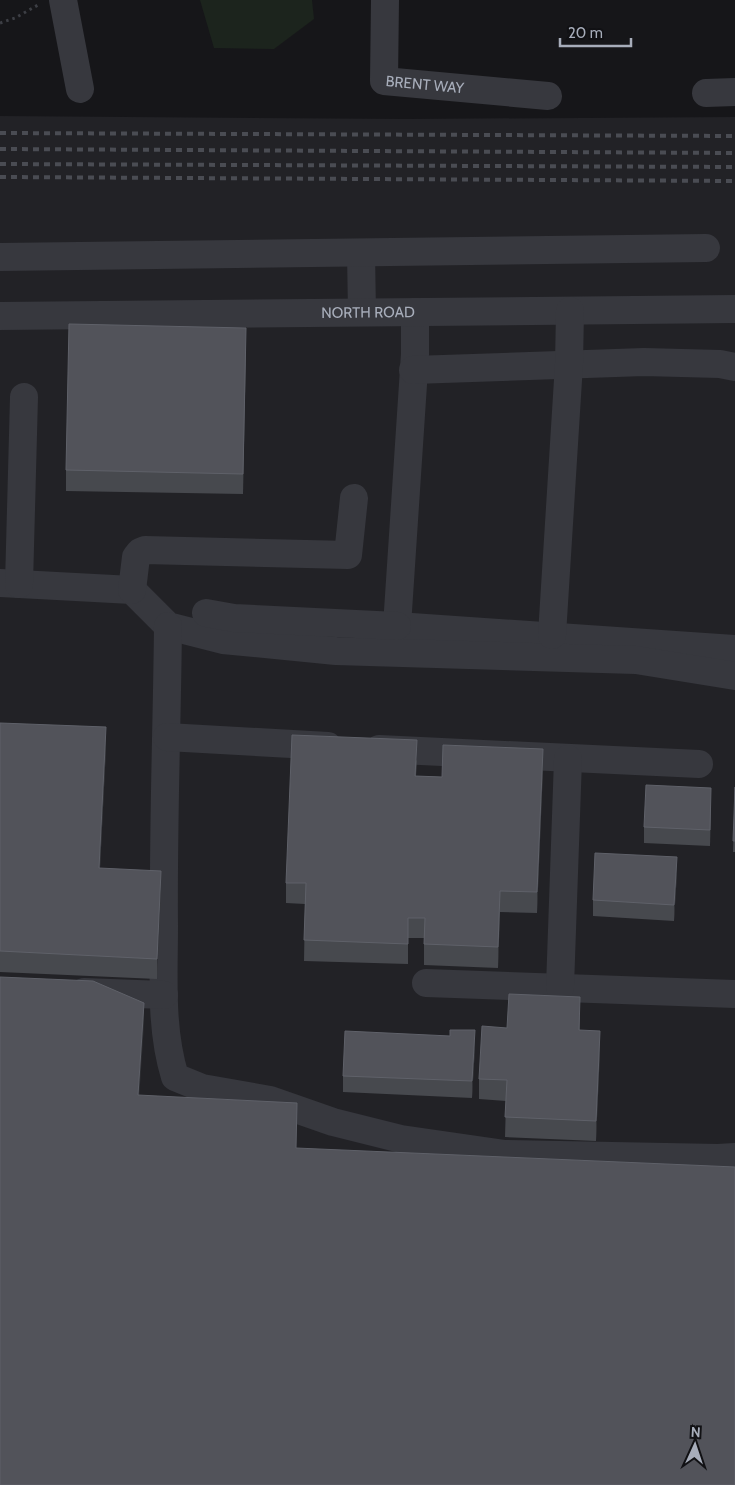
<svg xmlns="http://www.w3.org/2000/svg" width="735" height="1485" font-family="Cabin,sans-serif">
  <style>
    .built { fill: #222226 }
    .green { fill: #1c241d }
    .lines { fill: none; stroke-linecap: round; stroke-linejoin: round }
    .path { stroke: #3d3f45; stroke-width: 3; stroke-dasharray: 2.5 4; stroke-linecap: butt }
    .minor { stroke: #37383e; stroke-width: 28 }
    .rail { stroke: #4a4c53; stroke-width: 4; stroke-dasharray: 6 5; stroke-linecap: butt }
    .wall { fill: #47494e }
    .shaded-wall { fill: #2f3034 }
    .building { fill: #52535a; stroke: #5f6169 }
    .labels { text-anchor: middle; stroke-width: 4; stroke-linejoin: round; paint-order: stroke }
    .street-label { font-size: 15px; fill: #a7adba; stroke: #111114 }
  </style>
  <rect width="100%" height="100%" fill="#161619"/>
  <polygon class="built" points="0,116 406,119 735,117 735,1485 0,1485"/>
  <polygon class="green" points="200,0 312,0 314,19 274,49 214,48"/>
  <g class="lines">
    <polyline class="path" points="0,23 15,18 38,5"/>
    <g class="minor">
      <polyline points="63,0 80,89"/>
      <path id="s1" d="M385,0L384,81L548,96"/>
      <polyline points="706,93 735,92"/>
      <polyline points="361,253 362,312"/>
      <polyline points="0,257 706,248"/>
      <polyline points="415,312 415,354 397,626 735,649"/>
      <path id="s2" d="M0,316L735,309"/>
      <polyline points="413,370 644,362 720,364 735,367"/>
      <polyline points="0,583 132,590 168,626 223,640 336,651 636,660 735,676"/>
      <polyline points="19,584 24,397"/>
      <polyline points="132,590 136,557 140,552 145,550 348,555 354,498"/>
      <polyline points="206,613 234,618 397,626"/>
      <path d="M168,626C167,726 163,826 164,926C164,977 160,1028 175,1077L202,1088L270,1100L333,1122L401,1139L505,1154L718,1158L735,1157"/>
      <polyline points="552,635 569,364 570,311"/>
      <polyline points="167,737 328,746"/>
      <polyline points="379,749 699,764"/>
      <polyline points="426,983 735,994"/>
      <polyline points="560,987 568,759"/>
      <polyline points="84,992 164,995"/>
    </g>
    <g class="rail">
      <polyline points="0,133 735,136"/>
      <polyline points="0,149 735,153"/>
      <polyline points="0,164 735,167"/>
      <polyline points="0,177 735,181"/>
    </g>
  </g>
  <g class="wall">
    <polygon points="246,349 243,494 66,491 66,470"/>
    <polygon points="0,723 106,748 100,868 161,892 157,979 0,972"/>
    <polygon points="417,760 416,776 442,777 543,769 537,913 500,912 498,968 424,965 424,938 408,938 408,964 304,961 305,904 286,903 286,883"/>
    <polygon points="735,787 735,852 733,852"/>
    <polygon points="711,805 710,846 644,843 644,827"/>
    <polygon points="677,873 674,921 593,916 593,900"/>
    <polygon points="580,1018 580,1030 600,1051 596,1141 505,1137 506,1101 479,1099 479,1079 507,1028"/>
    <polygon points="475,1047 472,1098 343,1092 343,1076"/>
  </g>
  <g class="shaded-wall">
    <polygon points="246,328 246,349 243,494 243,474"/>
    <polygon points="106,727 106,748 99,889 99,868"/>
    <polygon points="543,749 543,769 537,913 537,892"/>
    <polygon points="711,788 711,805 710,846 710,830"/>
    <polygon points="677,857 677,873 674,921 674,905"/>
    <polygon points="161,871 161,892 157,979 157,959"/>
    <polygon points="500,891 500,912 498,968 498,947"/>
    <polygon points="580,997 580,1018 579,1050 579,1030"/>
    <polygon points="144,1003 144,1024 138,1116 138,1095"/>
    <polygon points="475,1030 475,1047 472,1098 472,1081"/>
    <polygon points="600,1031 600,1051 596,1141 596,1121"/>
  </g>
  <g class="building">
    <polygon points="69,324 246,328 243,474 66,470"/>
    <polygon points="0,723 106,727 99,868 161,871 157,959 0,951"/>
    <polygon points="292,735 417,740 415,776 442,777 443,745 543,749 537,892 500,891 498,947 424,944 425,918 408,918 408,944 304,940 306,883 286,883"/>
    <polygon points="646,785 711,788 710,830 644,827"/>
    <polygon points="735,787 735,841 733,841"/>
    <polygon points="595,853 677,857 674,905 593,900"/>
    <polygon points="0,977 93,981 144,1003 138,1095 297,1103 296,1148 735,1167 735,1485 0,1485"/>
    <polygon points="509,994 580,997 579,1030 600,1031 596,1121 505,1117 507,1080 479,1079 482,1026 507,1028"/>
    <polygon points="450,1030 475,1030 472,1081 343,1076 345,1031 450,1036"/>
  </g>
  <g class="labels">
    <g class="street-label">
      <text dy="5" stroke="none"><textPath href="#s1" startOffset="122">BRENT WAY</textPath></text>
      <text dy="5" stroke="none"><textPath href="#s2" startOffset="368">NORTH ROAD</textPath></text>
    </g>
  </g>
  <g transform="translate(695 1445) rotate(3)" stroke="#111114" stroke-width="4" paint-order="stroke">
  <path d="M0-4L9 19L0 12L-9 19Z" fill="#a7adba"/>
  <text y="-8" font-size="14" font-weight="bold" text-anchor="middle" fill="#a7adba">N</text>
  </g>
  <path d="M560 38v8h71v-8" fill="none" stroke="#a7adba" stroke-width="2.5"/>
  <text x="568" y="38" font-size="15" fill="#a7adba" stroke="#111114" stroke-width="4" paint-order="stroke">20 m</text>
</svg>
